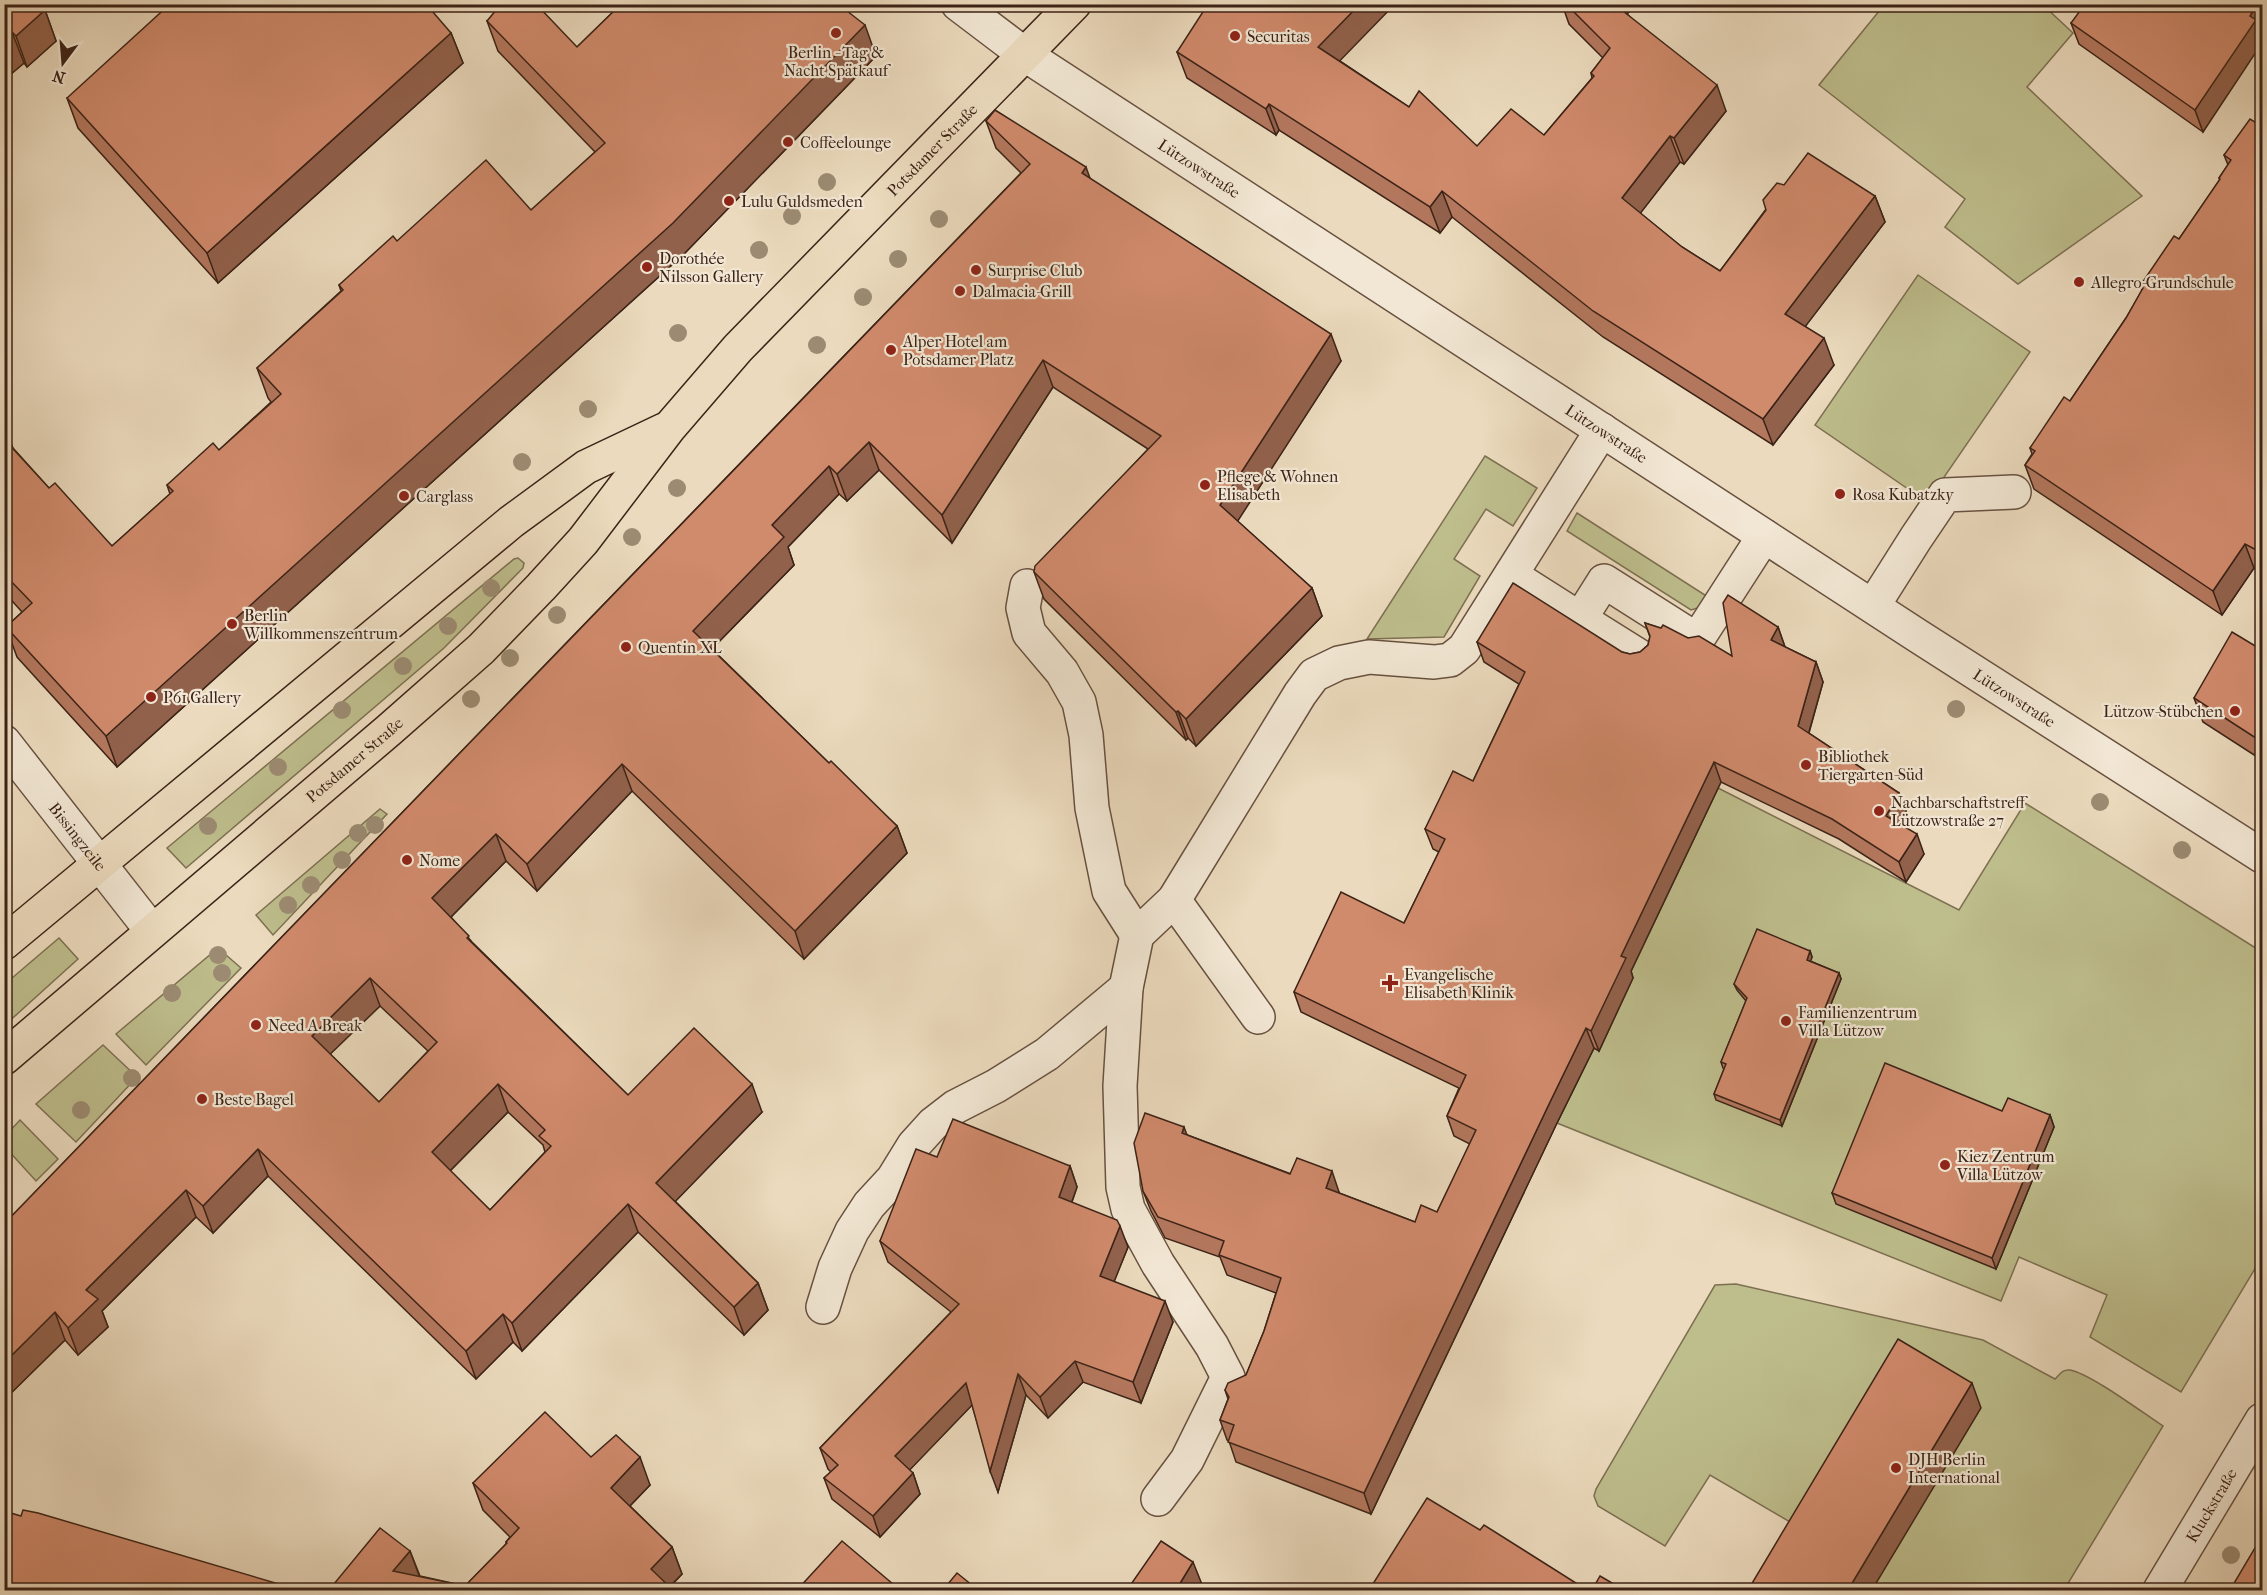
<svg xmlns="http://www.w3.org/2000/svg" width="2267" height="1595" font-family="'IM FELL French Canon',serif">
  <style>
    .green { fill: #bebd8c; stroke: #7d7052; stroke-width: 1.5 }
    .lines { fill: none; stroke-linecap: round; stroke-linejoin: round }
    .minor-casing { stroke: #685140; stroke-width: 36 }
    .major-casing { stroke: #3c2317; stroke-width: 36 }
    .minor { stroke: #f2e7d4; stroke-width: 33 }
    .major { stroke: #ebdabd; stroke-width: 33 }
    .tree { fill: #9c8b72 }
    .wall { fill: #b3775d; stroke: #3c2317; stroke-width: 1.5; fill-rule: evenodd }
    .shaded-wall { fill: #92614c; stroke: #3c2317; stroke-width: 1.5 }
    .building { fill: #d08a6c; stroke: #3c2317; stroke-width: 1.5; fill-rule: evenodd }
    .poi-dot { fill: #8f2418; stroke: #f2e7d4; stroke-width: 2 }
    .labels { text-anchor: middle; stroke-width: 4.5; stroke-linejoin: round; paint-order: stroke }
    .poi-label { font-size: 16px; fill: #3c2317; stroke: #f2e7d4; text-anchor: start }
    .street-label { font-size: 16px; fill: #3c2317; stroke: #f2e7d4 }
  </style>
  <rect width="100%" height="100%" fill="#ebdabd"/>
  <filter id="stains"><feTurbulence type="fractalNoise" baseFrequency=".00333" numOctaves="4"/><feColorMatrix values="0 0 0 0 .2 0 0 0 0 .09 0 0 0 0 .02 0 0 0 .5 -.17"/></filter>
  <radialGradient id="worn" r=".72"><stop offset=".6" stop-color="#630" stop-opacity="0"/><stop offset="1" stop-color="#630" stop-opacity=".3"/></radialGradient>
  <g class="green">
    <polygon points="1884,5 2043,5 2073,33 2027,87 2142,196 2018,284 1945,227 1965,199 1819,85"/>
    <polygon points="1918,275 2030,352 1927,502 1815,425"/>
    <polygon points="1485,456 1537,488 1513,526 1486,509 1454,559 1480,576 1444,637 1367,639"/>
    <polygon points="1577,513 1708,597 1701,607 1691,610 1567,531"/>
    <polygon points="518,558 524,563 523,568 444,648 186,868 167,848 514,559"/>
    <polygon points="1718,788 1959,910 2025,803 2262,952 2262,1257 2181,1392 2090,1337 2107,1295 2019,1257 2001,1301 1557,1123 1594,1048 1599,1051 1629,976"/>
    <polygon points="380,809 387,814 273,935 256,915"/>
    <polygon points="59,938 78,959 5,1025 5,984"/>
    <polygon points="218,948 241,968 146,1065 116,1034"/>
    <polygon points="103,1045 137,1077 76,1142 36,1104"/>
    <polygon points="20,1120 58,1159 36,1181 5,1147 5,1136"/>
    <path d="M1736,1284L1983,1340L2055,1379C2060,1374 2063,1369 2070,1370C2091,1374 2143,1413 2163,1426L2064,1590H1872L1807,1532L1710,1475L1665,1546L1598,1506L1594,1496L1596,1489L1715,1285Z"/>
  </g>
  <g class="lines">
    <g class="minor-casing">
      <g id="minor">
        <path id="s1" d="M958,4L1024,54L1918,636L2262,856"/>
        <polyline points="1511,575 1580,619 1604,581 1697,640 1764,536"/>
        <polyline points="1027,586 1023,608 1029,633 1062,672 1079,702 1086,735 1092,808 1109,891 1137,935"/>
        <polyline points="1873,606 1916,538 1945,495 2014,492"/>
        <polyline points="1580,619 1639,656"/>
        <path id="s2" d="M4,742L152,931"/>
        <polyline points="1174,900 1258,1017"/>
        <polyline points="823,1307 835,1268 852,1231 869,1205 893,1179 914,1145 933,1124 955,1107 996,1086 1047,1054 1126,988"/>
        <polyline points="1158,1499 1187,1460 1228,1377 1212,1346 1158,1264 1128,1209 1123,1187 1120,1086 1126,988 1137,935 1174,900 1300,694 1314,675 1339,663 1369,657 1434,662 1450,660 1464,649 1602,430"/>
        <path id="s3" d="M2160,1590L2262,1420"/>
      </g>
    </g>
    <g class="major-casing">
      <g id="major">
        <polyline points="4,943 511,522 586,467 664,430"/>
        <path id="s4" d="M4,1058L389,730L481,649L541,587L583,541L669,428L738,348L1074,4"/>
      </g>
    </g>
    <use href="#minor" class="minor"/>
    <use href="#major" class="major"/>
  </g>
  <g class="tree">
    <circle cx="827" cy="182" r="9"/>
    <circle cx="792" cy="216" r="9"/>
    <circle cx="939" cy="219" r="9"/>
    <circle cx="759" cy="250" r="9"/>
    <circle cx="898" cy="259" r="9"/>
    <circle cx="863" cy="297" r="9"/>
    <circle cx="678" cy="333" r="9"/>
    <circle cx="817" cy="345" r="9"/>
    <circle cx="588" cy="409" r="9"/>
    <circle cx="522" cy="462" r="9"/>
    <circle cx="677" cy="488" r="9"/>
    <circle cx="632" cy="537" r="9"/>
    <circle cx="491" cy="588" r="9"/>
    <circle cx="557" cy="615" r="9"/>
    <circle cx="448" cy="626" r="9"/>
    <circle cx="510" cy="658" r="9"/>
    <circle cx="403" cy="666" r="9"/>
    <circle cx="471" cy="699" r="9"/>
    <circle cx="1956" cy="709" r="9"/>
    <circle cx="342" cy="710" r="9"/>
    <circle cx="278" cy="767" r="9"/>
    <circle cx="2100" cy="802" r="9"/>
    <circle cx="375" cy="825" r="9"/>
    <circle cx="208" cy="826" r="9"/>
    <circle cx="358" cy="833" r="9"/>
    <circle cx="2182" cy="850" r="9"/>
    <circle cx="342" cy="860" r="9"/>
    <circle cx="311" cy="885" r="9"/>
    <circle cx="288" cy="905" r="9"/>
    <circle cx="218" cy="955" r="9"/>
    <circle cx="222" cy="973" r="9"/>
    <circle cx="172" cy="993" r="9"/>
    <circle cx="132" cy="1078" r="9"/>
    <circle cx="81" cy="1110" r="9"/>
    <circle cx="2231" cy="1555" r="9"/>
  </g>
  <g class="wall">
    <polygon points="4,4 45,10 56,41 27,67 24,63 4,80"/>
    <polygon points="1562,4 1636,4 1627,14 1726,111 1684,164 1680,162 1640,213 1682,247 1720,271 1784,185 1875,196 1885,222 1805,326 1834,365 1773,445 1603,337 1452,217 1440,233 1279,130 1276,135 1187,78 1177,52 1340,61 1409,107 1477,146 1544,135 1592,78 1591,73 1603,58 1569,24"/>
    <polygon points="616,9 876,56 684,254 117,767 17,657 6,627 22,612 6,594 4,591 4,428 13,448 49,488 112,546 170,494 167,485 219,450 271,402 268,398 257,368 341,291 339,285 397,241 531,210 595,152 498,51 487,21 577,47"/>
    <polygon points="2071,23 2261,33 2203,132 2079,44"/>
    <polygon points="451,33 463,63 218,283 78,128 67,98"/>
    <polygon points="2262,118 2262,572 2254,568 2222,615 2034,489 2025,465 2032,454 2030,448 2070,401 2126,318 2142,290 2140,286 2179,239 2220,180 2219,178 2228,165 2224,155 2258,124"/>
    <path d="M986,121L1090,179L1341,361L1237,521L1312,588L1322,616L1196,746L1188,738L1186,740L1044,599L1034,572L1148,449L1053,387L952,543L879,470L847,501L839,494L788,547L794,565L712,649L829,763L897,826L907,853L804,959L632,791L537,891L506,861L451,917L472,942L628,1095L762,1112L675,1201L758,1283L768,1310L744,1335L638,1232L522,1351L513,1342L476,1379L268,1176L213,1233L196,1217L102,1311L108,1327L78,1355L65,1340L4,1400V1224L1021,173L996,148ZM380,1006L428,1051L379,1102L330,1054ZM508,1112L543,1145L545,1152L490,1210L450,1171Z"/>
    <polygon points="1645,623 1688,638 1732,656 1778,627 1785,647 1816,662 1823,682 1809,733 1899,793 1907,814 1900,825 1924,854 1906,882 1839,839 1721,782 1631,971 1633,978 1599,1051 1594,1048 1557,1123 1371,1514 1236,1462 1229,1441 1227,1440 1220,1420 1228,1399 1225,1390 1246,1375 1264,1331 1276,1293 1227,1275 1220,1257 1165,1238 1151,1211 1143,1191 1187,1135 1339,1192 1339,1193 1415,1222 1437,1212 1470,1144 1454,1136 1447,1116 1459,1088 1301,1012 1294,992 1404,923 1439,852 1433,849 1425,829 1473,781 1519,684 1484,662 1477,642 1622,652 1630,654 1640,652 1648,645 1650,637"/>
    <polygon points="2262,650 2262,760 2203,722 2194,698"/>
    <polygon points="1810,951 1812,957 1810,961 1839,973 1841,979 1782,1126 1716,1100 1714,1094 1724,1069 1723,1068 1721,1062 1746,1001 1737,990 1734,984"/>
    <polygon points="2002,1111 2050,1115 2054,1127 1996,1269 1836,1204 1832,1193"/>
    <polygon points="937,1157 1070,1166 1077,1187 1072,1202 1128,1247 1114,1281 1173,1322 1141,1403 1083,1382 1048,1418 1026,1395 998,1492 972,1405 909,1470 913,1473 920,1494 880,1537 832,1499 824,1478 831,1472 828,1469 820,1448 951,1312 888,1262 880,1241"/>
    <polygon points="591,1457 650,1485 630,1506 672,1547 682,1574 670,1587 329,1590 410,1551 420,1576 465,1586 506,1544 506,1542 510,1537 483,1510 473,1483"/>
  </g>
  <g class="shaded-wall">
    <polygon points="1360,4 1395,4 1328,73 1318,47"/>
    <polygon points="1609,4 1636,4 1617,25"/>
    <polygon points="2257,4 2262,4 2262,30 2261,33 2262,38 2262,43 2203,132 2195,110 2250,16"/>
    <polygon points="45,10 56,41 27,67 16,36"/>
    <polygon points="865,25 876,56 684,254 117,767 106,736"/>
    <polygon points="12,32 24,63 4,80 4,39"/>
    <polygon points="451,33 463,63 218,283 207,253"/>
    <polygon points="1717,85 1726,111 1684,164 1674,138"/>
    <polygon points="1269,104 1279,130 1276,135 1266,109"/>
    <polygon points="1670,136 1680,162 1632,224 1622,198"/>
    <polygon points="1086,167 1096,195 1082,173"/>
    <polygon points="1442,191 1452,217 1440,233 1430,207"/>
    <polygon points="1875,196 1885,222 1795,340 1785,314"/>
    <polygon points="1331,334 1341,361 1230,533 1220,505"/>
    <polygon points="1824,338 1834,365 1773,445 1763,419"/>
    <polygon points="1043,360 1053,387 952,543 942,515"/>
    <polygon points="6,429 17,460 4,447 4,430"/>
    <polygon points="869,442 879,470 847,501 837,474"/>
    <polygon points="829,466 839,494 788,547 794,565 703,658 693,631 772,525"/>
    <polygon points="2245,544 2254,568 2222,615 2213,591"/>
    <polygon points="1312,588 1322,616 1196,746 1186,719"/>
    <polygon points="1778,627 1785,647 1771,640"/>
    <polygon points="1816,662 1823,682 1805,746 1798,726"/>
    <polygon points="1178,711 1188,738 1186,740 1176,712"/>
    <polygon points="1714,762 1721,782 1631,971 1633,978 1599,1051 1591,1031 1621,956"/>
    <polygon points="622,764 632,791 537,891 527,864"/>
    <polygon points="1899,793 1907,814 1894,836 1886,816"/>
    <polygon points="897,826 907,853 804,959 795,931"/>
    <polygon points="496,834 506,861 442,926 432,898"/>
    <polygon points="1917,834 1924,854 1906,882 1899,862"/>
    <polygon points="1810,951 1812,957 1809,966 1807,960"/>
    <polygon points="1839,973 1841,979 1782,1126 1780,1120"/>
    <polygon points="370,978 380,1006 321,1063 312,1036"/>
    <polygon points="1586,1028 1594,1048 1557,1123 1371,1514 1364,1493 1550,1102"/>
    <polygon points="498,1084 508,1112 441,1180 432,1152"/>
    <polygon points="752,1084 762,1112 666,1211 656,1183"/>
    <polygon points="2050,1115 2054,1127 1996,1269 1992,1258"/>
    <polygon points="1184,1127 1192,1148 1182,1133"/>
    <polygon points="258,1149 268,1176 213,1233 203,1206"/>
    <polygon points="1070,1166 1077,1187 1066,1218 1059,1197"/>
    <polygon points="1332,1171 1339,1192 1334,1208 1326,1188"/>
    <polygon points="186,1190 196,1217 102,1311 108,1327 78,1355 68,1328 86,1290"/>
    <polygon points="628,1204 638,1232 522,1351 512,1323"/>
    <polygon points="1120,1226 1128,1247 1108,1297 1100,1276"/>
    <polygon points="758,1283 768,1310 744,1335 734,1307"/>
    <polygon points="1165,1301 1173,1322 1141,1403 1133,1382"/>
    <polygon points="55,1312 65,1340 4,1400 4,1363"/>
    <polygon points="503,1314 513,1342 476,1379 466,1351"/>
    <polygon points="1075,1361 1083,1382 1048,1418 1040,1397"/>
    <polygon points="1018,1374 1026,1395 998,1492 990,1471"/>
    <polygon points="966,1383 973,1404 903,1477 895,1456"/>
    <polygon points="1972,1383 1981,1408 1872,1590 1848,1590"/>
    <polygon points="640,1457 650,1485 621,1515 611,1488"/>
    <polygon points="913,1473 920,1494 880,1537 873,1516"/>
    <polygon points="672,1547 682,1574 666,1590 651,1569"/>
    <polygon points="410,1551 420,1578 393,1571"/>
    <polygon points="1193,1562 1203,1587 1201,1590 1176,1590"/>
  </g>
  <g class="building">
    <polygon points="4,4 40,4 45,10 16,36 12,32 4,39"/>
    <polygon points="170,4 426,4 451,33 207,253 67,98"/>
    <polygon points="501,4 536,4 577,47 616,9 620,4 838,4 865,25 673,223 106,736 6,627 32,603 4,574 4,439 49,488 55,483 112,546 173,491 167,485 213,443 219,450 281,394 257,368 343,290 339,285 393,236 397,241 486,160 531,210 605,143 487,21"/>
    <polygon points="1208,4 1360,4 1318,47 1409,107 1419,91 1477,146 1511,109 1544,135 1594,76 1591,73 1610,48 1566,4 1614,4 1717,85 1674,138 1670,136 1622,198 1682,247 1720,271 1766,210 1763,200 1777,183 1784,185 1808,153 1875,196 1785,314 1824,338 1763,419 1593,311 1442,191 1430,207 1269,104 1266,109 1177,52"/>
    <polygon points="2085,4 2257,4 2250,16 2256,20 2195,110 2071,23"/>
    <path d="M995,110L1086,167L1082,173L1331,334L1220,505L1312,588L1186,719L1178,711L1176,712L1034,572L1035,566L1161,436L1043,360L942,515L869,442L837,474L829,466L772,525L784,537L693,631L829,763L831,761L897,826L795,931L622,764L527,864L496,834L432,898L469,936L467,938L628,1095L694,1028L752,1084L656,1183L758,1283L734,1307L628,1204L512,1323L503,1314L466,1351L258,1149L203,1206L186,1190L86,1290L98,1299L68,1328L55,1312L4,1363V1224L1030,164L986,121ZM370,978L437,1042L379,1102L312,1036ZM498,1084L545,1130L539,1136L551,1146L490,1210L432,1152Z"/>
    <polygon points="2262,118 2262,553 2245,544 2213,591 2025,465 2035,451 2030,448 2064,397 2070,401 2126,318 2143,288 2140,286 2174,236 2179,239 2220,179 2219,178 2231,160 2224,155 2250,119 2258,124"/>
    <polygon points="1513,583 1622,652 1630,654 1640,652 1648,645 1650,636 1645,623 1661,628 1663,625 1688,638 1699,636 1732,656 1723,603 1728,595 1778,627 1771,640 1816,662 1798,726 1899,793 1886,816 1917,834 1899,862 1832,819 1714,762 1621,956 1626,958 1591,1031 1586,1028 1550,1102 1364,1493 1228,1442 1234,1425 1220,1420 1229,1397 1225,1390 1228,1383 1246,1375 1264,1331 1281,1278 1219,1255 1224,1241 1158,1217 1143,1191 1134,1143 1145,1113 1184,1127 1182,1133 1290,1174 1297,1158 1332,1171 1326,1188 1415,1222 1421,1205 1437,1212 1476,1130 1447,1116 1466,1075 1294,992 1341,892 1404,923 1445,839 1425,829 1453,771 1473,781 1525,672 1477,642"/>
    <polygon points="2232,632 2262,650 2262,742 2194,698"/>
    <polygon points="1757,929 1810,951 1807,960 1839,973 1780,1120 1714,1094 1726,1064 1721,1062 1747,998 1734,984"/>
    <polygon points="1885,1063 2002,1111 2008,1098 2050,1115 1992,1258 1832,1193"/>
    <polygon points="953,1119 1070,1166 1059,1197 1117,1220 1120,1226 1100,1276 1165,1301 1133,1382 1075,1361 1040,1397 1018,1374 990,1471 966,1383 895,1456 913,1473 873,1516 824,1478 838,1465 820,1448 959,1304 880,1241 916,1149 937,1157"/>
    <polygon points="1898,1339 1972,1383 1848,1590 1748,1590"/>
    <polygon points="545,1412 591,1457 616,1435 640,1457 611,1488 672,1547 651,1569 673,1590 329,1590 380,1528 410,1551 393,1571 465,1586 507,1543 506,1542 519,1528 473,1483"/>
    <polygon points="1427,1498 1480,1530 1484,1525 1587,1590 1371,1590 1371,1587"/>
    <polygon points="23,1510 38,1513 299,1590 14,1590 4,1588 4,1511 21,1516"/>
    <polygon points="2262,1536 2262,1590 2230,1590"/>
    <polygon points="842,1541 900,1590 797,1590"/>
    <polygon points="1161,1541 1193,1562 1176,1590 1127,1590"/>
    <polygon points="957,1573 978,1590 943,1590"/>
    <polygon points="1600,1576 1624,1590 1592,1590"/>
    <polygon points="306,1587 318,1590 301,1590"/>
  </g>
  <g class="poi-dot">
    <circle cx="836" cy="33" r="6"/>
    <circle cx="1235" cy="36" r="6"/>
    <circle cx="788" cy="142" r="6"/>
    <circle cx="729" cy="201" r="6"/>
    <circle cx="647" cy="267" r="6"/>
    <circle cx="976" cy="270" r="6"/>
    <circle cx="2079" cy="282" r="6"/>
    <circle cx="960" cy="291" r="6"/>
    <circle cx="891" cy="350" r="6"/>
    <circle cx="1205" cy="485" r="6"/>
    <circle cx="1840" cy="494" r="6"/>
    <circle cx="404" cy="496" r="6"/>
    <circle cx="232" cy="624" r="6"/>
    <circle cx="626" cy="647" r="6"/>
    <circle cx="151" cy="697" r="6"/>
    <circle cx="2235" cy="711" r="6"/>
    <circle cx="1806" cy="765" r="6"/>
    <circle cx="1879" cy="811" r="6"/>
    <circle cx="407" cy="860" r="6"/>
    <path d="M1387 974h6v6h6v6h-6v6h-6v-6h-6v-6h6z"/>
    <circle cx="1786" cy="1021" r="6"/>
    <circle cx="256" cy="1025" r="6"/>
    <circle cx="202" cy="1099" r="6"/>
    <circle cx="1945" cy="1165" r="6"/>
    <circle cx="1896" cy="1468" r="6"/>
  </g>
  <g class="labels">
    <g class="poi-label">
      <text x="1247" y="42">Securitas</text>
      <text x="836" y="58" text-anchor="middle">Berlin - Tag &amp;<tspan x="836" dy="18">Nacht Spätkauf</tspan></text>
      <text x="800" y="148">Coffeelounge</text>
      <text x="741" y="207">Lulu Guldsmeden</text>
      <text x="659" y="264">Dorothée<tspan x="659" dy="18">Nilsson Gallery</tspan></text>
      <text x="988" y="276">Surprise Club</text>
      <text x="2091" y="288">Allegro-Grundschule</text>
      <text x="972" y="297">Dalmacia-Grill</text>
      <text x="903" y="347">Alper Hotel am<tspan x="903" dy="18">Potsdamer Platz</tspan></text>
      <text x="1217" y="482">Pflege &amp; Wohnen<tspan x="1217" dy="18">Elisabeth</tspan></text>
      <text x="1852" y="500">Rosa Kubatzky</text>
      <text x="416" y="502">Carglass</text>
      <text x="244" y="621">Berlin<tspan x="244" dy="18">Willkommenszentrum</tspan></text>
      <text x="638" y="653">Quentin XL</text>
      <text x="163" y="703">P61 Gallery</text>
      <text x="2223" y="717" text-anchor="end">Lützow-Stübchen</text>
      <text x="1818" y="762">Bibliothek<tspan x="1818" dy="18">Tiergarten-Süd</tspan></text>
      <text x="1891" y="808">Nachbarschaftstreff<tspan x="1891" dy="18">Lützowstraße 27</tspan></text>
      <text x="419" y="866">Nome</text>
      <text x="1404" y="980">Evangelische<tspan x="1404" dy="18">Elisabeth Klinik</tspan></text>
      <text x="1798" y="1018">Familienzentrum<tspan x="1798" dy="18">Villa Lützow</tspan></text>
      <text x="268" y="1031">Need A Break</text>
      <text x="214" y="1105">Beste Bagel</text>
      <text x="1957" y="1162">Kiez Zentrum<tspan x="1957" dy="18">Villa Lützow</tspan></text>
      <text x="1908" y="1465">DJH Berlin<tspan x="1908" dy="18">International</tspan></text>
    </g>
    <g class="street-label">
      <text dy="6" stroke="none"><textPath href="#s4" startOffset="1302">Potsdamer Straße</textPath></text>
      <text dy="6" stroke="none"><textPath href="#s1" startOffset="292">Lützowstraße</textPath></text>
      <text dy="6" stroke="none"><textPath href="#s1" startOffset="778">Lützowstraße</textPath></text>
      <text dy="6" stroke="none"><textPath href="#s1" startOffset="1264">Lützowstraße</textPath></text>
      <text dy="6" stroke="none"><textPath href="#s4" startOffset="460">Potsdamer Straße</textPath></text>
      <text dy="6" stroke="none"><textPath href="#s2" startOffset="120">Bissingzeile</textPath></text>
      <text dy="6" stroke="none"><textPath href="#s3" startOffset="99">Kluckstraße</textPath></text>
    </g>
  </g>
  <rect width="2267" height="1595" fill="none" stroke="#ebdabd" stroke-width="24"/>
  <rect x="6" y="6" width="2255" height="1583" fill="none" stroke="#3c2317" stroke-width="3"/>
  <rect x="12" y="12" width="2243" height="1571" fill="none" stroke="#3c2317" stroke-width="1.5"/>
  <g transform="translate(63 63) rotate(196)" stroke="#f2e7d4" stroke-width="4.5" paint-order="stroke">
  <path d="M0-4.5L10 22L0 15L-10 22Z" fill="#3c2317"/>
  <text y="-9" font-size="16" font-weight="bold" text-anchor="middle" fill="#3c2317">N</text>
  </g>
  <rect width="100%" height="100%" filter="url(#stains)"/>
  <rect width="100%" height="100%" fill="url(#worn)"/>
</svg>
